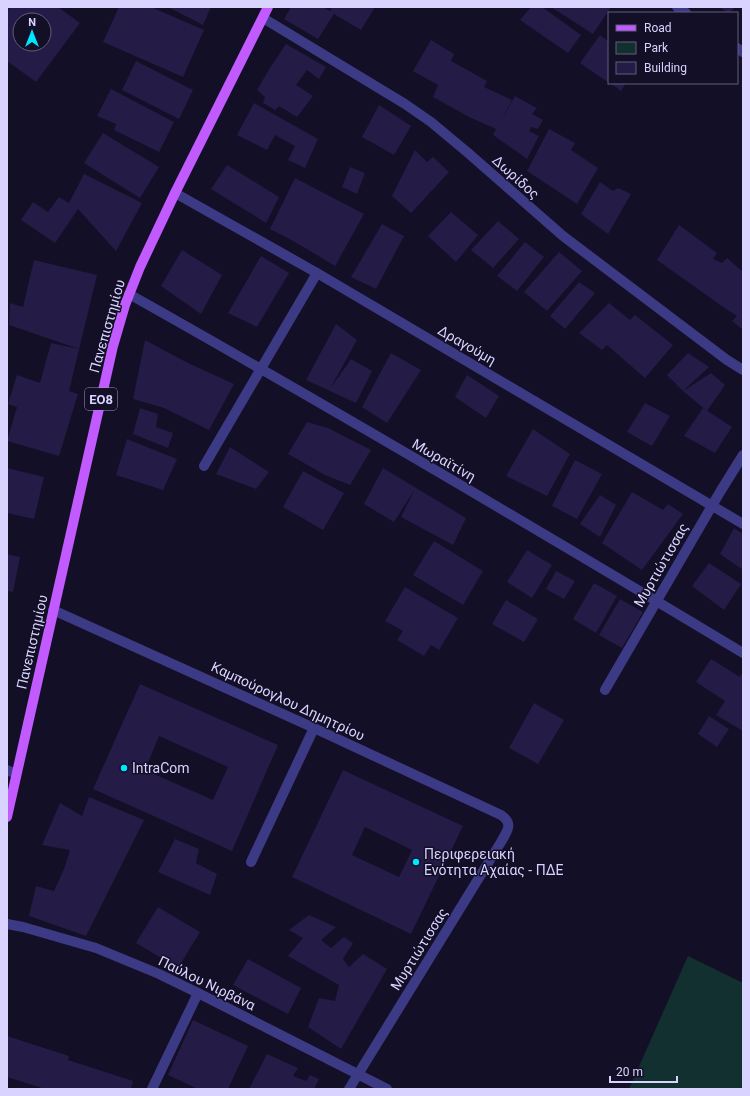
<svg xmlns="http://www.w3.org/2000/svg" width="750" height="1096" font-family="Roboto,sans-serif">
  <style>
    .green { fill: #12302f }
    .building { fill: #241b47; fill-rule: evenodd }
    .lines { fill: none; stroke-linecap: round; stroke-linejoin: round }
    .minor { stroke: #3d3a85; stroke-width: 10 }
    .major { stroke: #c25bff; stroke-width: 10 }
    .poi-dot { fill: #00e5ff; stroke: #130f26; stroke-width: 1.5 }
    .labels { text-anchor: middle; stroke-width: 3; stroke-linejoin: round; paint-order: stroke }
    .shield { fill: #130f26; stroke: #9e99be; stroke-width: 1 }
    .shield-label { font-size: 13px; font-weight: bold; fill: #d9d4ff }
    .street-label { font-size: 14px; fill: #d9d4ff; stroke: #130f26 }
    .poi-label { font-size: 14px; fill: #d9d4ff; stroke: #130f26; text-anchor: start }
  </style>
  <rect width="100%" height="100%" fill="#130f26"/>
  <polygon class="green" points="688,956 743,983 743,1089 629,1089"/>
  <g class="building">
    <path d="M10,7H58L80,23L36,82L7,61V11ZM20,20H44V44H20Z"/>
    <polygon points="119,7 151,7 204,30 183,77 103,42"/>
    <polygon points="168,7 211,7 203,25"/>
    <polygon points="291,7 323,7 330,11 332,7 375,7 361,30 334,14 318,39 284,19"/>
    <polygon points="531,7 542,7 581,35 568,53 520,20"/>
    <polygon points="551,7 611,7 593,34"/>
    <polygon points="719,7 735,7 730,13 728,13"/>
    <polygon points="600,35 609,42 609,83 580,63"/>
    <polygon points="431,40 454,54 451,61 487,81 484,87 512,100 501,121 515,96 537,108 532,114 543,120 538,129 532,127 529,131 539,136 527,159 493,135 496,129 469,117 433,97 438,85 413,71"/>
    <polygon points="286,44 326,67 319,79 307,70 296,85 313,96 297,117 279,106 275,110 263,103 265,97 257,90 270,68"/>
    <polygon points="136,61 193,90 179,119 122,90"/>
    <polygon points="610,83 626,83 621,91"/>
    <polygon points="111,89 174,122 159,152 114,130 116,124 97,116"/>
    <polygon points="254,103 318,139 305,168 288,160 295,146 275,135 267,150 237,135"/>
    <polygon points="379,105 411,126 394,155 362,137"/>
    <polygon points="549,129 575,143 571,150 598,168 577,204 527,171"/>
    <polygon points="103,133 159,167 140,198 84,163"/>
    <polygon points="415,150 427,162 433,157 449,172 411,213 392,196"/>
    <polygon points="227,165 279,197 266,223 211,189"/>
    <polygon points="350,167 365,173 357,194 342,187"/>
    <polygon points="84,174 142,203 116,251 78,209 55,243 21,220 33,202 48,212 59,197 69,203"/>
    <polygon points="295,178 364,214 335,266 295,242 270,229"/>
    <polygon points="600,182 613,191 618,188 631,194 608,234 581,214"/>
    <polygon points="451,212 478,235 456,262 428,236"/>
    <polygon points="498,221 519,239 493,268 471,250"/>
    <polygon points="382,224 404,236 376,289 351,277"/>
    <polygon points="679,225 717,253 713,259 722,263 727,258 743,272 743,330 732,321 737,316 726,309 657,260"/>
    <polygon points="525,242 544,257 517,291 497,276"/>
    <polygon points="182,250 222,275 201,314 161,286"/>
    <polygon points="559,252 582,271 547,311 524,292"/>
    <polygon points="261,256 289,273 257,327 228,313"/>
    <polygon points="34,260 97,275 69,391 78,394 59,456 7,441 17,407 8,404 17,375 40,383 51,343 79,349 9,325 10,303 23,307"/>
    <polygon points="579,282 595,293 565,329 550,316"/>
    <polygon points="609,303 630,320 635,315 673,345 645,378 607,345 602,350 579,333"/>
    <polygon points="336,324 357,340 330,389 351,359 372,371 356,403 306,380"/>
    <polygon points="145,340 188,363 234,384 209,430 164,408 133,399"/>
    <polygon points="391,353 421,370 387,423 362,407"/>
    <polygon points="688,353 709,367 683,391 667,375"/>
    <polygon points="711,373 725,385 707,411 683,391"/>
    <polygon points="467,375 499,396 486,418 455,397"/>
    <polygon points="645,403 670,416 652,446 627,432"/>
    <polygon points="140,408 158,414 156,427 173,433 168,448 133,434"/>
    <polygon points="703,408 732,427 715,453 684,436"/>
    <polygon points="307,422 328,428 371,450 350,485 325,475 288,454"/>
    <polygon points="533,429 570,454 547,496 506,476"/>
    <polygon points="127,439 177,459 163,490 116,475"/>
    <polygon points="230,447 269,472 256,489 216,474"/>
    <polygon points="575,460 602,474 577,519 552,506"/>
    <polygon points="7,468 44,477 34,519 7,513"/>
    <polygon points="383,468 466,518 453,545 401,517 415,489 394,522 364,504"/>
    <polygon points="303,471 344,493 323,530 283,507"/>
    <polygon points="632,492 663,510 668,504 683,514 642,570 602,543"/>
    <polygon points="600,495 616,505 600,537 580,524"/>
    <polygon points="734,528 743,534 743,570 720,554"/>
    <polygon points="434,541 483,571 463,605 413,575"/>
    <polygon points="527,550 552,565 532,598 507,582"/>
    <polygon points="7,554 20,557 13,592 7,591"/>
    <polygon points="709,563 741,584 724,610 692,586"/>
    <polygon points="556,571 575,581 564,599 546,589"/>
    <polygon points="594,583 617,596 596,633 573,619"/>
    <polygon points="405,587 458,618 439,650 431,645 424,656 397,640 403,631 385,621"/>
    <polygon points="620,599 643,612 622,648 599,635"/>
    <polygon points="506,600 538,619 524,642 492,624"/>
    <polygon points="711,659 740,677 743,672 743,731 716,715 725,701 696,682"/>
    <path d="M140,684L278,745L232,851L93,789ZM159,736L228,767L213,800L145,770Z"/>
    <polygon points="534,703 564,720 538,764 509,748"/>
    <polygon points="709,716 729,729 717,747 698,734"/>
    <path d="M343,770L463,826L411,934L292,877ZM365,827L412,850L399,877L352,855Z"/>
    <polygon points="89,797 144,820 86,936 29,916 36,886 54,891 64,869 70,850 42,845 60,803 82,816"/>
    <polygon points="175,839 199,849 196,863 217,874 210,895 158,872"/>
    <polygon points="158,907 200,932 178,968 136,943"/>
    <polygon points="309,915 336,927 321,940 331,948 344,937 353,943 343,959 349,967 363,954 387,969 341,1049 308,1027 319,998 335,1001 339,985 288,956 303,938 289,930"/>
    <polygon points="248,959 301,988 288,1014 233,985"/>
    <polygon points="193,1020 248,1046 228,1089 198,1089 168,1075"/>
    <polygon points="7,1036 69,1056 68,1060 133,1081 131,1089 45,1089 7,1077"/>
    <polygon points="267,1054 298,1068 293,1076 306,1081 310,1075 319,1079 314,1089 249,1089"/>
  </g>
  <g class="lines">
    <g class="minor">
      <polyline points="677,7 686,13"/>
      <polyline points="263,18 405,104 431,122 467,152 563,236 727,360 743,370"/>
      <polyline points="737,48 743,52"/>
      <polyline points="175,193 317,273 743,524"/>
      <path d="M129,294C335,410 540,531 743,653"/>
      <polyline points="204,466 317,273"/>
      <path d="M53,610L314,728L501,815C514,824 507,831 501,842L349,1089"/>
      <polyline points="605,690 720,492 743,455"/>
      <polyline points="7,770 16,774"/>
      <polyline points="251,862 314,728"/>
      <polyline points="7,924 23,927 96,948 159,974 198,993 387,1089"/>
      <polyline points="152,1089 198,993"/>
    </g>
    <polyline class="major" points="7,817 113,346 125,305 140,267 175,193 268,7"/>
  </g>
  <g class="poi-dot">
    <circle cx="124" cy="768" r="4"/>
    <circle cx="416" cy="862" r="4"/>
  </g>
  <g class="labels">
    <rect class="shield" x="85" y="388" width="32" height="22" rx="3"/>
    <g class="shield-label">
      <text x="101" y="404">ΕΟ8</text>
    </g>
    <g class="street-label">
      <text transform="translate(516 177) rotate(42)" y="5">Δωρίδος</text>
      <text transform="translate(107 326) rotate(-74)" y="5">Πανεπιστημίου</text>
      <text transform="translate(467 345) rotate(30)" y="5">Δραγούμη</text>
      <text transform="translate(444 460) rotate(30)" y="5">Μωραϊτίνη</text>
      <text transform="translate(661 565) rotate(-60)" y="5">Μυρτιώτισσας</text>
      <text transform="translate(32 642) rotate(-77)" y="5">Πανεπιστημίου</text>
      <text transform="translate(288 701) rotate(25)" y="5">Καμπούρογλου Δημητρίου</text>
      <text transform="translate(419 949) rotate(-58)" y="5">Μυρτιώτισσας</text>
      <text transform="translate(207 983) rotate(26)" y="5">Παύλου Νιρβάνα</text>
    </g>
    <g class="poi-label">
      <text x="132" y="773">IntraCom</text>
      <text x="424" y="859">Περιφερειακή<tspan x="424" dy="16">Ενότητα Αχαίας - ΠΔΕ</tspan></text>
    </g>
  </g>
  <rect width="750" height="1096" fill="none" stroke="#d9d4ff" stroke-width="16"/>
  <rect x="608" y="12" width="130" height="72" fill="#130f26" stroke="#625e7d"/>
  <rect x="616" y="25" width="20" height="6" fill="#c25bff" stroke="#625e7d"/>
  <text x="644" y="32" font-size="12" fill="#d9d4ff">Road</text>
  <rect x="616" y="42" width="20" height="12" fill="#12302f" stroke="#625e7d"/>
  <text x="644" y="52" font-size="12" fill="#d9d4ff">Park</text>
  <rect x="616" y="62" width="20" height="12" fill="#241b47" stroke="#625e7d"/>
  <text x="644" y="72" font-size="12" fill="#d9d4ff">Building</text>
  <g transform="translate(32 32)"><circle r="19" fill="#130f26" stroke="#625e7d"/>
  <path d="M0-3L7 15L0 10L-7 15Z" fill="#00e5ff"/>
  <text y="-6" font-size="11" font-weight="bold" text-anchor="middle" fill="#d9d4ff">N</text>
  </g>
  <path d="M610 1076v6h67v-6" fill="none" stroke="#d9d4ff" stroke-width="2"/>
  <text x="616" y="1076" font-size="12" fill="#d9d4ff" stroke="#130f26" stroke-width="3" paint-order="stroke">20 m</text>
</svg>
